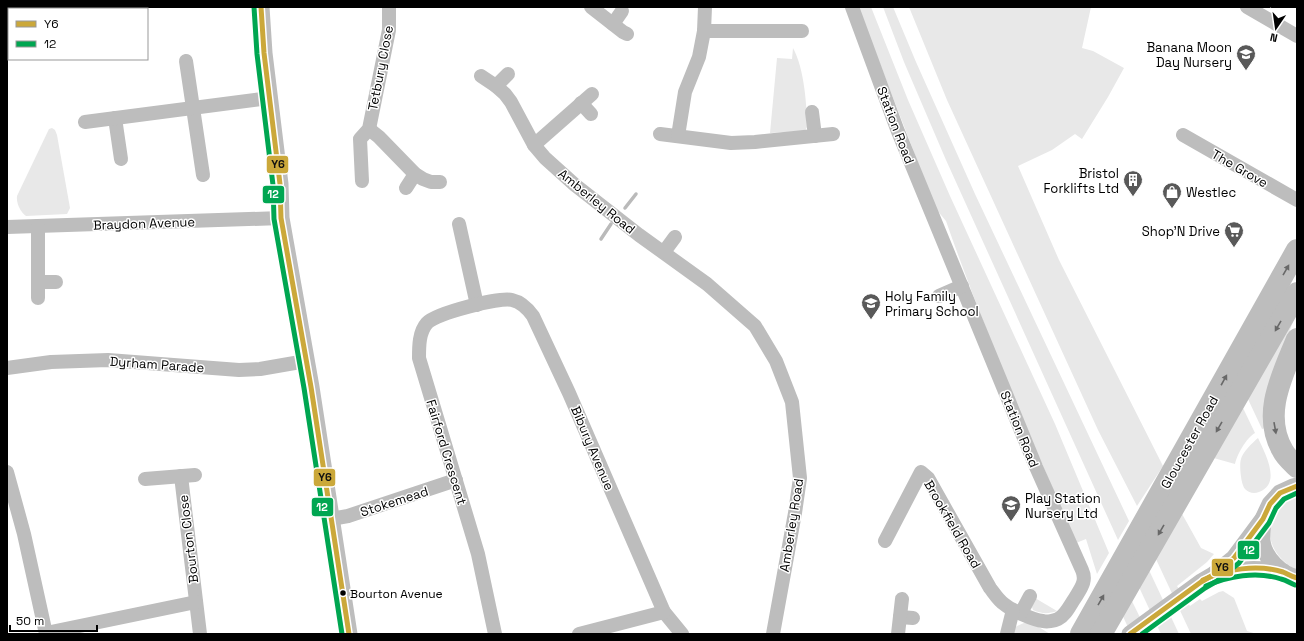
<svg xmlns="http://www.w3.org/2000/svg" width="1304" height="641" font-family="'Space Grotesk',sans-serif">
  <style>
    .green { fill: #e8e8e8 }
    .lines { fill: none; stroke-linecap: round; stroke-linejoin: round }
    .stream { stroke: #bababa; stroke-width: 3.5 }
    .minor { stroke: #bdbdbd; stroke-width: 14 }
    .tertiary { stroke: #bdbdbd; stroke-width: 17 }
    .primary { stroke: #bdbdbd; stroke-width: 22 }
    .bus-1-casing { stroke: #fff; stroke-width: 8 }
    .bus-2-casing { stroke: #fff; stroke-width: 8 }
    .bus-1 { stroke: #cba83a; stroke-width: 5 }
    .bus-2 { stroke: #00a651; stroke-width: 5 }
    .oneway { fill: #686868 }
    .bus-dot { fill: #000; stroke: #fff; stroke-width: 1.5 }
    .labels { text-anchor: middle; stroke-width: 3; stroke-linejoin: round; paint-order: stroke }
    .bus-label { font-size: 12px; fill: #000; stroke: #fff; text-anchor: start }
    .poi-label { font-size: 13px; fill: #000; stroke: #fff; text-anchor: end }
    .street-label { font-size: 13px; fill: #000; stroke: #fff }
    .line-badge { stroke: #fff; stroke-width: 1.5 }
    .badge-label { font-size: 11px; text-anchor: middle; font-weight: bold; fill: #fff }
    .pale-badge-label { font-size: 11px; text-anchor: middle; font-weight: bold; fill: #111 }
  </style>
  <rect width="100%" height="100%" fill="#fff"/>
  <g class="green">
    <path d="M858,7H871L908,100L950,196L1055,424L1109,553L1097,574L1086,539L1076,543C1030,436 984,330 946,221L936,209Z"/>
    <polygon points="883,7 893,7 916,62 975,194 1129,521 1118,540 946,160 904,62"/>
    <polygon points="909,7 1091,7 1082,48 1093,51 1124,68 1108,97 1082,139 1075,134 1052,150 1018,166 1059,260 1163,466 1137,506 1098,430 947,100"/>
    <path d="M793,48C804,68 807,104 807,127L805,131L770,133L777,58L792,59Z"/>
    <path d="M52,128L55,130L57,135L70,208L67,214L26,216C20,212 16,202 17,196L49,129Z"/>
    <polygon points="1296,314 1280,356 1268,427 1262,429 1247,397"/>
    <path d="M1243,408L1255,433C1246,438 1237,455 1235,464L1210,457Z"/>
    <path d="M1258,438C1265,453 1282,484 1259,492C1254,494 1249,493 1245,489C1241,485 1239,465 1241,459C1242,453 1253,442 1258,438Z"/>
    <path d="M1297,494V570C1262,554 1259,509 1297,494Z"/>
    <polygon points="1181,512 1201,548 1214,554 1207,562 1177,586 1190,606 1200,599 1202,601 1219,592 1223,591 1234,598 1247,631 1257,634 1191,634 1155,557"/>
    <polygon points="1148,568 1179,634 1161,634 1138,585"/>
    <polygon points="1130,597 1148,634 1131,634 1121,612"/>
    <path d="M1035,598L1057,611C1048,614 1042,614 1033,610L1032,607Z"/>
    <polygon points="1026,622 1034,624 1050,634 1013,634 1015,627"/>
  </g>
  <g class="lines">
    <g class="stream">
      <polyline points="625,208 636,194"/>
      <polyline points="601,239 611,224"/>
    </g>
    <g class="minor">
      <polyline points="92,7 92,9"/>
      <polyline points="591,7 623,32 627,34"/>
      <path d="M852,7L897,129L1036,467L1082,570C1087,581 1081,588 1075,598C1070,605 1066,615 1058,619C1054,621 1047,622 1043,621C1033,620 1011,610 1004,604C998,600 994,593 990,588L928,478L921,472L885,541"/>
      <polyline points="1247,7 1297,36"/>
      <polyline points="613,24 622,11"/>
      <polyline points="704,31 802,31"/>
      <polyline points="186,61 203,175"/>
      <polyline points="481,76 496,86 505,94 511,102 534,145 545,158 575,185 639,235 707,284 755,326 776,361 792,402 800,478 795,513 773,634"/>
      <polyline points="496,86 508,74"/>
      <polyline points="581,103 591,114"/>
      <polyline points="812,112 815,136"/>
      <polyline points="115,118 121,159"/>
      <polyline points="85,122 269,98"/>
      <polyline points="369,129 379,137 415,174 423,179 431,182 440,182"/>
      <polyline points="660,134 731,143 755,142 833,134"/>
      <polyline points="1183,135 1297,200"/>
      <polyline points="678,136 685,92 699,57 704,31 705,7"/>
      <polyline points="534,145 592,94"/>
      <polyline points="362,181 360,139 369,129 389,30 389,7"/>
      <polyline points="406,188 415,174"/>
      <polyline points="459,224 477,305"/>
      <polyline points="7,227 281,218"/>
      <polyline points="664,252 675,237"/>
      <polyline points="38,282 56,282"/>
      <polyline points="939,296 962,286"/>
      <polyline points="38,298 38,226"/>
      <polyline points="7,368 51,362 108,360 239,370 260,369 306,361"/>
      <polyline points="7,472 24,534 46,634"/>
      <polyline points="181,476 200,634"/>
      <polyline points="145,479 195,475"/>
      <polyline points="331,519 348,516 456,480"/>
      <polyline points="1021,613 1030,596"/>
      <polyline points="900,617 913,618"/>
      <polyline points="46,633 196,602"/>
      <path d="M495,634L478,554L419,358C419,346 419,332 427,323C437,313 499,297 512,300C521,302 528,309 533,316L569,393L664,612L682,634"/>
      <polyline points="579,634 664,612"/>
      <polyline points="898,634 902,599"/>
      <polyline points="1007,634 1013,610"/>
    </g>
    <g class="tertiary">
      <polyline points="261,7 264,53 280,184 281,218 311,387 349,634"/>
      <path d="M1263,519C1263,526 1261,534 1262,541C1264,558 1281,574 1297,578"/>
      <path d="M1215,574C1240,569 1257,568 1283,572"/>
      <polyline points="1130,634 1201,582 1213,575 1234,558 1263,519 1270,504 1280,493 1293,487 1297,486"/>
    </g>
    <g class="primary">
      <path d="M1297,339C1283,374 1261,414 1283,451C1286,457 1292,462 1297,467"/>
      <polyline points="1081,634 1297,250"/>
      <polyline points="1101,634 1297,293"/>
    </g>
    <g class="bus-1-casing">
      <g id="bus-1">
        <polyline points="261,7 264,53 280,184 281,218 311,387 349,634"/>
        <path d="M1203,580C1226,569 1257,564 1283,572C1288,574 1292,577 1297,578"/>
        <polyline points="1130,634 1201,582 1213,575 1234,558 1263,519 1270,504 1280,493 1297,486"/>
      </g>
    </g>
    <g class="bus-2-casing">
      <g id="bus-2">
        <polyline points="254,7 257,54 273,185 274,219 304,388 342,634"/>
        <path d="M1206,586C1228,576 1257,571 1281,579C1286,580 1290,583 1295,585"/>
        <polyline points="1142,634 1205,588 1217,581 1239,563 1269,523 1276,508 1284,499 1297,493"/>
      </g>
    </g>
    <use href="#bus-1" class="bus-1"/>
    <use href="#bus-2" class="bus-2"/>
  </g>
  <defs><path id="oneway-solid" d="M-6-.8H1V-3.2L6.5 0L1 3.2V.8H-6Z"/></defs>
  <g class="oneway">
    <use href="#oneway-solid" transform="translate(1286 270) rotate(-60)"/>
    <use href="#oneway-solid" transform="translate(1278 326) rotate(120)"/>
    <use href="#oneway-solid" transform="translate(1224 380) rotate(-61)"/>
    <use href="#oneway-solid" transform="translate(1219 427) rotate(120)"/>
    <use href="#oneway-solid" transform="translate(1275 428) rotate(80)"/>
    <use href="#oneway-solid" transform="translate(1161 530) rotate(120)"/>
    <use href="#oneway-solid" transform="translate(1101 600) rotate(-60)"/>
  </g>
  <defs>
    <g id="school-pin" transform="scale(1)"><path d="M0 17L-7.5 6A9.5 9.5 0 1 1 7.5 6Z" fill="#595959" stroke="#fff"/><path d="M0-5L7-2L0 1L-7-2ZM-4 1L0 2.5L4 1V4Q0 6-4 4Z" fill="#fff"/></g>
    <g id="building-pin" transform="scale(1)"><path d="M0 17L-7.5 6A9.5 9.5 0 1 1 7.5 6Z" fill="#595959" stroke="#fff"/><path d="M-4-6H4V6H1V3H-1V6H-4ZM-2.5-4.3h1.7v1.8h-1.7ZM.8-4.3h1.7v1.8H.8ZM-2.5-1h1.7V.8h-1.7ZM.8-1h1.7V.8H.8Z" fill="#fff"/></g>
    <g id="shop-pin" transform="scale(1)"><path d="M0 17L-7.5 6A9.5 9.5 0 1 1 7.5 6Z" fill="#595959" stroke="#fff"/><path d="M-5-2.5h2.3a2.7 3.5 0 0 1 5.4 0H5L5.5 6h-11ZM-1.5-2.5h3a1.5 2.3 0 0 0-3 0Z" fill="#fff"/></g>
    <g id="supermarket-pin" transform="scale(1)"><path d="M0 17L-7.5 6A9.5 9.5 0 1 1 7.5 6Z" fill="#595959" stroke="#fff"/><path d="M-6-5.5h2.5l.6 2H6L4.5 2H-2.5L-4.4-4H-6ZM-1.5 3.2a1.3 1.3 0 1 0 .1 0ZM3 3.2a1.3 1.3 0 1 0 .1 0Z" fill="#fff"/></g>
  </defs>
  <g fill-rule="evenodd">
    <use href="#school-pin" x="1246" y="54"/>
    <use href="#building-pin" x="1133" y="180"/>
    <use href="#shop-pin" x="1172" y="192"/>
    <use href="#supermarket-pin" x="1234" y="231"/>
    <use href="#school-pin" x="871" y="303"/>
    <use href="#school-pin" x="1011" y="505"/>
  </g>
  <circle class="bus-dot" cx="343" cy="593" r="3.5"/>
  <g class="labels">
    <g class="bus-label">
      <text x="350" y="598">Bourton Avenue</text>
    </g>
    <g class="poi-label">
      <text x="1232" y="52">Banana Moon<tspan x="1232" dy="15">Day Nursery</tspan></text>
      <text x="1119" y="178">Bristol<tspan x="1119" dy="15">Forklifts Ltd</tspan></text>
      <text x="1186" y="197" text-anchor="start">Westlec</text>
      <text x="1220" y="236">Shop'N Drive</text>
      <text x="885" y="301" text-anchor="start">Holy Family<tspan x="885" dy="15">Primary School</tspan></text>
      <text x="1025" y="503" text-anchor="start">Play Station<tspan x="1025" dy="15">Nursery Ltd</tspan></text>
    </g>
    <g class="street-label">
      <text transform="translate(380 68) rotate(-79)" y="5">Tetbury Close</text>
      <text transform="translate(896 125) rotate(69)" y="5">Station Road</text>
      <text transform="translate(1240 168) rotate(30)" y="5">The Grove</text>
      <text transform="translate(597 201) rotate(39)" y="5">Amberley Road</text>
      <text transform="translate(144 223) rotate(-2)" y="5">Braydon Avenue</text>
      <text transform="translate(157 364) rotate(4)" y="5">Dyrham Parade</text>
      <text transform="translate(1020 429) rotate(68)" y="5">Station Road</text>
      <text transform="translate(1189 442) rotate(-61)" y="5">Gloucester Road</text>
      <text transform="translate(593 448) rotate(67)" y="5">Bibury Avenue</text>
      <text transform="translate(447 452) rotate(73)" y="5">Fairford Crescent</text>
      <text transform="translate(394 501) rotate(-18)" y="5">Stokemead</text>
      <text transform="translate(953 524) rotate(60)" y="5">Brookfield Road</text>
      <text transform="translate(791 525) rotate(-81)" y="5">Amberley Road</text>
      <text transform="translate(188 539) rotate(-97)" y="5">Bourton Close</text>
    </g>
  </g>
  <g class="line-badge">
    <rect x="266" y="155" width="23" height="19" rx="4" fill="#cba83a"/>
    <rect x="262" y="185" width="23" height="19" rx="4" fill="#00a651"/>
    <rect x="313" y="468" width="23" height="19" rx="4" fill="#cba83a"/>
    <rect x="311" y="497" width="23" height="20" rx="4" fill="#00a651"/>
    <rect x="1237" y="540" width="23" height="20" rx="4" fill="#00a651"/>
    <rect x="1211" y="558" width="23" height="19" rx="4" fill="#cba83a"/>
  </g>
  <g class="badge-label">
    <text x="273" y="198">12</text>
    <text x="322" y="511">12</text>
    <text x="1249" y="554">12</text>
  </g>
  <g class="pale-badge-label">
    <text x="278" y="168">Y6</text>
    <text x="325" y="481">Y6</text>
    <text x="1222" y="571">Y6</text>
  </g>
  <rect width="1304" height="641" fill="none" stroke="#000000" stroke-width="16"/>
  <rect x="8" y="8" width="140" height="52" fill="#ffffff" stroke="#999999"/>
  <rect x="16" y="21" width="20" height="6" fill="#cba83a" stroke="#999999"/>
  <text x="44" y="28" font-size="12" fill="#000000">Y6</text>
  <rect x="16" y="41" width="20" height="6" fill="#00a651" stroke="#999999"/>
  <text x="44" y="48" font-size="12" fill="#000000">12</text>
  <g transform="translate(1276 28) rotate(193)" stroke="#ffffff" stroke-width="3" paint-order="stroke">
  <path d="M0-3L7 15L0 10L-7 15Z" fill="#000000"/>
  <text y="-6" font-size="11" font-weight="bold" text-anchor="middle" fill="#000000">N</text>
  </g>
  <path d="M10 625v6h87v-6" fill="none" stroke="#000000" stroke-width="2"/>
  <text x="16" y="625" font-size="12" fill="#000000" stroke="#ffffff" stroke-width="3" paint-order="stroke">50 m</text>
</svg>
